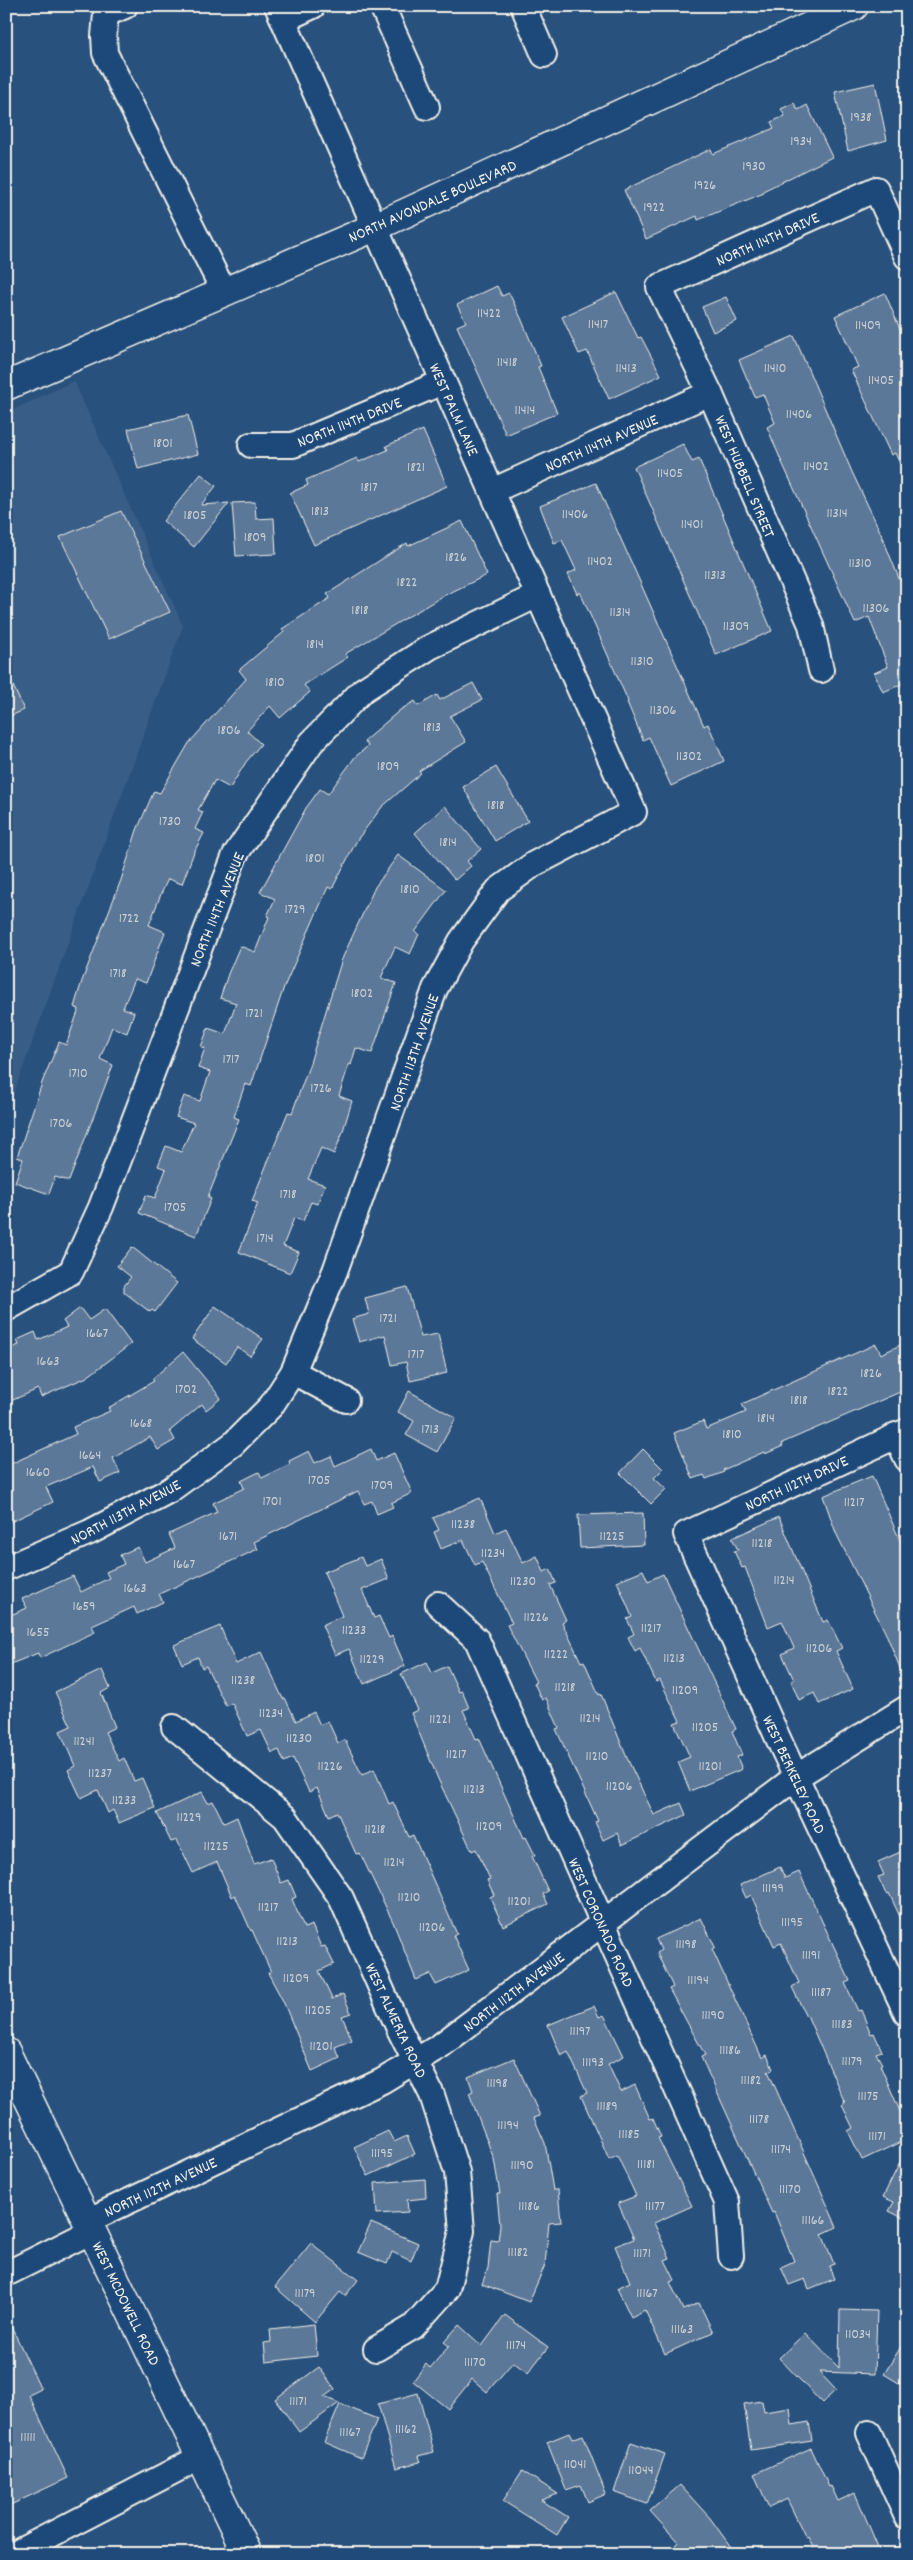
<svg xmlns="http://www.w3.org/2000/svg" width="913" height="2560" font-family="Dekko,sans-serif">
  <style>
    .built { fill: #375d86 }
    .building { fill: #5b7899; stroke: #f4f1e8 }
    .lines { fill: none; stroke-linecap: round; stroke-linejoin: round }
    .minor-casing { stroke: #f4f1e8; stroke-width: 28 }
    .major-casing { stroke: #f4f1e8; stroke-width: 31 }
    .minor { stroke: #1f4a7a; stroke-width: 24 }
    .major { stroke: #1f4a7a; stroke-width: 28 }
    .labels { text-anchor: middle; stroke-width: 4; stroke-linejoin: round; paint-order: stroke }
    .number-label { font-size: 14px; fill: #ced3d4 }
    .street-label { font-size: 16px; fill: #f4f1e8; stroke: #1f4a7a }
  </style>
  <rect width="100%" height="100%" fill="#28517e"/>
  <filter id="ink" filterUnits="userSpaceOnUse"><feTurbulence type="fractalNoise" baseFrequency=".02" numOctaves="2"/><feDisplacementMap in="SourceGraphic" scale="10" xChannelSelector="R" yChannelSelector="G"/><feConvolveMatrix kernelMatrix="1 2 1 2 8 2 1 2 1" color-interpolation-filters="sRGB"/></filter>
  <g filter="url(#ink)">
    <polygon class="built" points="74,381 183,626 6,1115 6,413"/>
    <g class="building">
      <polygon points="875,83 887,140 848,151 835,92"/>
      <polygon points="794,103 798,110 807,105 832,157 763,191 764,193 698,220 697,216 646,239 624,190 711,149 713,154 774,128 771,122 785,116 781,109"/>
      <polygon points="497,286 502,296 509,293 521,318 541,366 538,367 557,413 506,435 457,326 466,322 457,305"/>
      <polygon points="616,292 638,338 641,337 661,375 609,399 587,351 579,354 562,317"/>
      <polygon points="885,293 907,346 907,479 895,453 891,455 851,370 858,367 835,316"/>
      <polygon points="726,297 737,321 713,332 702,307"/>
      <polygon points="794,336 852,472 880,531 906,596 901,598 907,612 907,682 883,692 874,673 888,667 869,617 855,623 780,458 767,427 775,423 763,394 755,397 739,360"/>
      <polygon points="188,415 198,454 138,469 128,429"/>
      <polygon points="423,430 447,486 314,545 290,493 308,485 306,480 357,458 359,462 388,450 386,446"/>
      <polygon points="683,444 692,462 699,459 772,631 716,655 634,467"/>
      <polygon points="201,474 216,486 201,505 229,503 194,547 163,521"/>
      <polygon points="596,483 704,726 708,724 724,761 671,786 649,737 643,740 627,702 628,701 580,592 577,594 568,574 576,570 562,540 554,543 540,506"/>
      <polygon points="255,502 256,519 274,518 276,554 236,556 232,503"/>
      <polygon points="121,511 170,612 109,639 60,537"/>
      <polygon points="462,521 487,575 443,596 345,654 348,657 304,685 310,692 280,718 270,706 247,731 261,744 246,762 230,788 215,780 198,810 203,812 195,829 204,833 194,852 182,884 168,879 161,894 149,925 165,932 146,983 135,979 123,1008 134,1012 127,1033 112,1027 100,1059 113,1065 69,1181 55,1177 49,1194 15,1182 23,1159 17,1157 43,1080 59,1042 66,1045 79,1009 74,1007 82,981 121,880 137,830 154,791 160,793 189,743 246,679 239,670 284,632 282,629 330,598 327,594 407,543 408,546"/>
      <polygon points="6,670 24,710 6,718"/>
      <polygon points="473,683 482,700 450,716 466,742 419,771 421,773 382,807 357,840 332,889 328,887 284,987 251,1086 245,1084 234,1117 239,1119 208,1197 211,1199 196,1236 139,1213 146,1195 155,1198 166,1169 158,1166 166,1146 181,1152 194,1123 176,1117 184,1096 200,1101 210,1072 198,1068 205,1048 201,1047 208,1028 225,1034 236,1003 220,998 228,974 240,946 255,952 269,917 267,916 275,899 260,892 306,808 320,789 328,794 355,757 368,746 364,741 400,710 415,701 418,706 437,695 440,700"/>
      <polygon points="496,767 528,821 495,841 463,787"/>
      <polygon points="445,806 481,849 467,861 471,866 455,880 415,833"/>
      <polygon points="398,855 446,890 415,932 419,934 410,954 395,947 381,978 396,983 372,1053 356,1048 351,1065 349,1064 339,1096 352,1101 342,1134 334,1154 321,1148 308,1179 325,1185 317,1204 311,1202 303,1221 294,1218 283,1246 299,1252 290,1273 239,1252 258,1203 252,1201 288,1112 292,1113 309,1066 342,959 375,887"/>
      <polygon points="132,1247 177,1283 155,1312 152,1310 150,1312 124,1292 124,1286 131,1277 117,1266"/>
      <polygon points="407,1287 421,1337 438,1334 447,1373 410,1381 406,1362 392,1365 385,1335 359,1342 352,1319 369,1314 365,1298"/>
      <polygon points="215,1306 263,1339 250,1356 237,1347 226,1363 192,1339"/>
      <polygon points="80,1308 89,1320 105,1309 131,1344 87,1377 41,1397 38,1389 6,1403 6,1350 19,1345 17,1340 35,1332 38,1340 67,1327 63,1321"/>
      <polygon points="907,1342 907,1389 782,1443 783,1446 765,1454 764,1452 723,1470 724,1472 706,1479 704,1475 693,1479 674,1433 703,1421 706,1429 746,1412 742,1404 876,1344 881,1354"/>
      <polygon points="183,1352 221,1398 206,1410 202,1404 170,1431 175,1440 158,1450 150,1437 113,1458 120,1473 100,1482 93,1467 46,1487 53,1502 6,1524 6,1466 76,1434 73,1427 110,1411 108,1408 154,1381 152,1379"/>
      <polygon points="409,1391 456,1418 437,1452 406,1435 414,1421 398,1412"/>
      <polygon points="371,1449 376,1461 394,1453 412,1493 391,1503 393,1507 377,1514 372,1501 364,1504 358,1491 254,1542 258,1549 159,1594 163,1602 137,1614 134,1607 92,1626 95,1632 40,1658 38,1653 6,1666 6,1617 27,1608 22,1599 73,1576 81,1592 109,1578 106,1572 124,1564 120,1555 138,1547 145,1562 175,1548 169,1534 217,1512 213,1503 244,1488 241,1481 259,1472 262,1478 290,1464 289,1461 309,1451 315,1463 331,1456 335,1466"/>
      <polygon points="643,1449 663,1469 654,1478 666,1489 651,1504 620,1473"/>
      <polygon points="872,1476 902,1545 907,1542 907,1685 887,1636 836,1533 823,1496"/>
      <polygon points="480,1498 495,1533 506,1528 523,1563 537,1556 544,1572 550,1569 556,1583 550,1585 566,1620 562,1622 581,1662 584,1661 599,1695 601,1694 627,1758 654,1815 681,1803 686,1815 622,1845 617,1833 603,1840 595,1822 598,1821 556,1729 559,1728 546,1698 542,1700 534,1683 536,1682 507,1625 512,1623 482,1562 475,1565 463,1540 441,1549 434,1532 439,1530 433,1518"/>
      <polygon points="643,1513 644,1545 580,1548 578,1515"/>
      <polygon points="779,1517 823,1622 828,1620 842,1648 836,1651 853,1689 819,1704 814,1693 799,1700 791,1681 794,1680 782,1654 794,1648 782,1621 768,1627 745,1567 742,1568 734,1551 738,1550 732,1538"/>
      <polygon points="361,1557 365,1566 381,1559 389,1579 362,1590 374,1618 379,1616 389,1638 392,1636 405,1666 364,1684 349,1649 335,1655 322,1625 342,1616 324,1572"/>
      <polygon points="643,1570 648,1581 663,1574 736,1729 732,1731 742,1755 737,1757 742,1769 690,1791 678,1762 690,1757 674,1723 680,1721 660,1680 656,1682 640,1648 635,1651 628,1637 634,1634 627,1619 632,1617 617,1581"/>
      <polygon points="220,1626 236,1664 261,1652 283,1699 285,1698 296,1721 314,1712 320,1725 328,1721 338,1743 345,1740 362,1775 374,1769 389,1804 393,1802 409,1837 413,1835 457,1934 453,1935 469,1970 436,1985 430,1974 416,1980 393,1922 360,1853 356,1854 337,1812 329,1816 317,1788 309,1792 293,1758 284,1762 279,1750 272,1753 261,1730 247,1736 232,1703 226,1706 206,1666 202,1668 198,1657 182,1664 174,1645"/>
      <polygon points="427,1662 432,1673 447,1666 459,1692 462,1691 469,1708 463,1710 476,1739 479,1738 524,1838 526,1837 535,1855 532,1856 548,1891 543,1894 548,1904 503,1926 490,1897 494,1895 487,1880 490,1879 476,1849 472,1851 438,1779 411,1713 418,1710 401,1674"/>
      <polygon points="102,1670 110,1688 101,1693 115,1727 105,1732 119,1761 124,1758 134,1781 142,1778 155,1808 119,1823 113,1810 108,1813 98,1790 81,1798 68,1770 75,1766 60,1731 71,1726 55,1692"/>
      <polygon points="202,1792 208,1803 213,1801 224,1823 237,1817 254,1864 271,1858 281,1883 289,1880 296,1897 292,1899 304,1928 312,1925 321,1947 325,1946 334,1964 319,1971 332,1999 343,1994 351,2013 342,2016 352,2040 335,2047 340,2058 312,2071 283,2001 268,1973 271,1972 252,1930 251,1931 235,1895 232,1897 217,1862 193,1873 177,1840 171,1842 157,1813"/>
      <polygon points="907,1849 907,1932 889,1893 886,1894 878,1877 884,1875 878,1862"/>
      <polygon points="780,1867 785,1878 799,1872 850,1981 845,1983 858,2011 861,2010 871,2034 874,2033 882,2051 876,2053 882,2064 880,2065 906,2125 901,2127 907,2139 862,2160 848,2131 853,2128 842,2105 845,2103 807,2015 806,2016 792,1987 799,1983 781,1943 774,1946 751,1895 746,1898 740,1885"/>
      <polygon points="701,1918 715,1947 712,1949 762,2058 767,2055 773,2069 768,2071 837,2227 822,2234 834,2264 829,2266 834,2279 809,2289 805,2279 789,2285 781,2267 794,2261 774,2212 772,2213 701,2057 705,2055 669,1989 673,1987 657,1953 661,1950 656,1939"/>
      <polygon points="594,2006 599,2017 604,2015 624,2056 608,2064 621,2092 635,2085 650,2119 653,2118 661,2137 658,2138 692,2206 654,2223 670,2258 665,2260 675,2280 670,2282 683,2310 699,2303 713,2332 665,2354 645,2310 631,2317 617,2288 630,2282 615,2246 634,2239 618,2203 636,2196 617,2155 609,2159 581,2096 587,2093 568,2052 561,2056 548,2025"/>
      <polygon points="514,2058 540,2116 534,2118 545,2143 553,2190 558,2190 561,2222 549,2223 545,2265 529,2302 482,2284 488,2268 491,2240 498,2241 500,2225 497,2194 500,2194 494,2159 469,2093 473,2091 468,2077"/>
      <polygon points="388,2131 394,2142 407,2136 415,2154 368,2176 354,2147"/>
      <polygon points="907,2148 907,2220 889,2211 894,2202 883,2197"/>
      <polygon points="425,2179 426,2198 407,2200 408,2212 377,2214 375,2183"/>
      <polygon points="371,2223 418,2243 411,2261 392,2252 387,2264 358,2252"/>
      <polygon points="311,2243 358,2280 345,2296 340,2292 315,2322 275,2287"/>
      <polygon points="840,2310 877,2311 875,2374 819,2372 836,2390 822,2403 779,2358 805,2333 839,2368"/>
      <polygon points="6,2315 41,2389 29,2395 68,2478 6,2507"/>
      <polygon points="505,2315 548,2347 528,2373 513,2362 487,2392 472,2379 448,2409 413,2381 426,2364 430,2368 449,2346 444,2342 459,2325 482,2346"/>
      <polygon points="314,2324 317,2356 266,2362 264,2343 271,2342 270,2329"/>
      <polygon points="907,2337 907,2388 884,2374"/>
      <polygon points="319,2367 335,2389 324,2397 339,2403 299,2432 275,2399"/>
      <polygon points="418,2393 434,2452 418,2456 420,2462 396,2468 378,2404"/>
      <polygon points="762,2401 764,2412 790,2408 792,2425 809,2422 812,2441 751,2450 744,2404"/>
      <polygon points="340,2404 377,2419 361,2458 324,2442"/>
      <polygon points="569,2433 572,2439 583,2435 606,2494 588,2502 581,2485 566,2490 547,2442"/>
      <polygon points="631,2442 665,2454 647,2504 614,2492"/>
      <polygon points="811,2448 829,2487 831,2486 838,2501 855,2493 881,2554 816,2554 808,2537 806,2538 787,2499 769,2508 754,2474"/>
      <polygon points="522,2471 558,2494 541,2500 568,2517 557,2535 503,2501"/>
      <polygon points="680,2485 710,2518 736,2554 681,2554 675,2545 678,2542 650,2511"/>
    </g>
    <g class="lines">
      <g class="minor-casing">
        <g id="minor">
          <polyline points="125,6 106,14 104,36 105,53 224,292"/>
          <polyline points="382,6 427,107"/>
          <polyline points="523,6 544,55"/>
          <polyline points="283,20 313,6"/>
          <polyline points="251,445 293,445 443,382"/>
          <polyline points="492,491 710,393"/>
          <polyline points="821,670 811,625 710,393 659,287 876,189 907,257"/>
          <polyline points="6,1309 71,1272 101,1207 235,855 311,743 363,690 430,647 538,595"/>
          <polyline points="293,1372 346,1400"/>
          <polyline points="907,1431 686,1534 782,1747 907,2014"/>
          <polyline points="896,1435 907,1459"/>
          <polyline points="6,1568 90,1532 170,1490 233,1444 271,1406 293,1372 335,1271 435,989 461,941 498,890 534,864 634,812 277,6"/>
          <polyline points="438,1604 477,1640 727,2202 731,2256"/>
          <polyline points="174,1727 285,1817 341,1898 400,2031 432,2095 457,2172 462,2231 447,2289 413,2327 376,2349"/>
          <polyline points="87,2221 382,2081 440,2046 796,1777 907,1708"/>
          <polyline points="6,2274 92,2231"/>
          <polyline points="869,2433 907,2517"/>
          <polyline points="14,2554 201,2457"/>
        </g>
      </g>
      <g class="major-casing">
        <g id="major">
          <polyline points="6,386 375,227 854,6"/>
          <polyline points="6,2052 247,2554"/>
        </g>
      </g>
      <use href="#minor" class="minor"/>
      <use href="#major" class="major"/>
    </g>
  </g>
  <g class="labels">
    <g class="number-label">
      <text x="861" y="121">1938</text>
      <text x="801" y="145">1934</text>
      <text x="754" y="170">1930</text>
      <text x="705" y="189">1926</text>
      <text x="654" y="211">1922</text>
      <text x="489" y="317">11422</text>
      <text x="598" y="328">11417</text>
      <text x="868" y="329">11409</text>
      <text x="507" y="366">11418</text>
      <text x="626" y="372">11413</text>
      <text x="775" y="372">11410</text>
      <text x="881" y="384">11405</text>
      <text x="525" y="414">11414</text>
      <text x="799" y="418">11406</text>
      <text x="163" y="447">1801</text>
      <text x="816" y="470">11402</text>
      <text x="416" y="471">1821</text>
      <text x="670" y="477">11405</text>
      <text x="369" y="491">1817</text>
      <text x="320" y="515">1813</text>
      <text x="837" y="517">11314</text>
      <text x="575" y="518">11406</text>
      <text x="195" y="519">1805</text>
      <text x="692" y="528">11401</text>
      <text x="255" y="541">1809</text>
      <text x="456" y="561">1826</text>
      <text x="600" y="565">11402</text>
      <text x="860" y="567">11310</text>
      <text x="715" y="579">11313</text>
      <text x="407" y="586">1822</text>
      <text x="876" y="612">11306</text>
      <text x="360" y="614">1818</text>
      <text x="620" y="616">11314</text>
      <text x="736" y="630">11309</text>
      <text x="315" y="648">1814</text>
      <text x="642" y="665">11310</text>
      <text x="275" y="686">1810</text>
      <text x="663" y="714">11306</text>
      <text x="432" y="731">1813</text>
      <text x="229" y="734">1806</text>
      <text x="689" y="760">11302</text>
      <text x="388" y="770">1809</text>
      <text x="496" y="809">1818</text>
      <text x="170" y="825">1730</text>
      <text x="448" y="846">1814</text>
      <text x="315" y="862">1801</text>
      <text x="410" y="893">1810</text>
      <text x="295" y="913">1729</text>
      <text x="129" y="922">1722</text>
      <text x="118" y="977">1718</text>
      <text x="362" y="997">1802</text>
      <text x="254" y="1017">1721</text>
      <text x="231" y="1063">1717</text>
      <text x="78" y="1077">1710</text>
      <text x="321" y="1092">1726</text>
      <text x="61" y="1127">1706</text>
      <text x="288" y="1198">1718</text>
      <text x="175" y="1211">1705</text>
      <text x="265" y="1242">1714</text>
      <text x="388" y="1322">1721</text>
      <text x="97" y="1337">1667</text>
      <text x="416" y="1358">1717</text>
      <text x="48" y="1365">1663</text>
      <text x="871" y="1377">1826</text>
      <text x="186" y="1393">1702</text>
      <text x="838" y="1395">1822</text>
      <text x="799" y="1404">1818</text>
      <text x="766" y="1422">1814</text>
      <text x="141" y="1427">1668</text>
      <text x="430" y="1433">1713</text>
      <text x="732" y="1438">1810</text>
      <text x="90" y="1459">1664</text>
      <text x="38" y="1476">1660</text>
      <text x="319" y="1484">1705</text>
      <text x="382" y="1489">1709</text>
      <text x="272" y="1505">1701</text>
      <text x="854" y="1506">11217</text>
      <text x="463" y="1528">11238</text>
      <text x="228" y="1540">1671</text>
      <text x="612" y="1540">11225</text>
      <text x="762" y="1547">11218</text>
      <text x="493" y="1557">11234</text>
      <text x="184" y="1568">1667</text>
      <text x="784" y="1584">11214</text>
      <text x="523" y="1585">11230</text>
      <text x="135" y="1592">1663</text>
      <text x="84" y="1610">1659</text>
      <text x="536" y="1621">11226</text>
      <text x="651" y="1632">11217</text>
      <text x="354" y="1634">11233</text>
      <text x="38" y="1636">1655</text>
      <text x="819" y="1652">11206</text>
      <text x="556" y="1658">11222</text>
      <text x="674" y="1662">11213</text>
      <text x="372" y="1663">11229</text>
      <text x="243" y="1684">11238</text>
      <text x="565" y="1691">11218</text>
      <text x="685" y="1694">11209</text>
      <text x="271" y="1717">11234</text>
      <text x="590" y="1722">11214</text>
      <text x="440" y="1723">11221</text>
      <text x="705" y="1731">11205</text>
      <text x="299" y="1742">11230</text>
      <text x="84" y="1745">11241</text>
      <text x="456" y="1758">11217</text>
      <text x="597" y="1760">11210</text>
      <text x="330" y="1770">11226</text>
      <text x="710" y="1770">11201</text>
      <text x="100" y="1777">11237</text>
      <text x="619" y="1790">11206</text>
      <text x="474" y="1793">11213</text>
      <text x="124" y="1804">11233</text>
      <text x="189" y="1821">11229</text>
      <text x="489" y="1830">11209</text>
      <text x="375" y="1833">11218</text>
      <text x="216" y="1850">11225</text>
      <text x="394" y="1866">11214</text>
      <text x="773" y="1892">11199</text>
      <text x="409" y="1901">11210</text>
      <text x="519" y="1905">11201</text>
      <text x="268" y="1911">11217</text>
      <text x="792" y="1926">11195</text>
      <text x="432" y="1931">11206</text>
      <text x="287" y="1945">11213</text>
      <text x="686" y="1948">11198</text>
      <text x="811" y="1959">11191</text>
      <text x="296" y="1982">11209</text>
      <text x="698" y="1984">11194</text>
      <text x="821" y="1996">11187</text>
      <text x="318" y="2014">11205</text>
      <text x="713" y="2019">11190</text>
      <text x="842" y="2028">11183</text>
      <text x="580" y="2035">11197</text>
      <text x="321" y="2050">11201</text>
      <text x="730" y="2054">11186</text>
      <text x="852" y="2065">11179</text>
      <text x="593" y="2066">11193</text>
      <text x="751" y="2084">11182</text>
      <text x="497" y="2087">11198</text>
      <text x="868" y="2100">11175</text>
      <text x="607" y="2110">11189</text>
      <text x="759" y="2123">11178</text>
      <text x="508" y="2129">11194</text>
      <text x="629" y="2138">11185</text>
      <text x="877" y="2140">11171</text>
      <text x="781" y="2153">11174</text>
      <text x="382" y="2157">11195</text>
      <text x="646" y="2168">11181</text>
      <text x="522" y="2169">11190</text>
      <text x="790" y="2193">11170</text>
      <text x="529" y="2210">11186</text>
      <text x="655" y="2210">11177</text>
      <text x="813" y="2224">11166</text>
      <text x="518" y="2256">11182</text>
      <text x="642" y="2257">11171</text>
      <text x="305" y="2297">11179</text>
      <text x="647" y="2297">11167</text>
      <text x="682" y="2333">11163</text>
      <text x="858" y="2338">11034</text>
      <text x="516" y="2349">11174</text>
      <text x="475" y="2366">11170</text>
      <text x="298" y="2405">11171</text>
      <text x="406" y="2433">11162</text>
      <text x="350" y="2436">11167</text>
      <text x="28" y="2441">11111</text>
      <text x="575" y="2468">11041</text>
      <text x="641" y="2474">11044</text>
    </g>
    <g class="street-label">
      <text transform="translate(432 200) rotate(-24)" y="6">NORTH AVONDALE BOULEVARD</text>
      <text transform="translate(767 238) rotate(-24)" y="6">NORTH 114TH DRIVE</text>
      <text transform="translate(455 409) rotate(66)" y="6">WEST PALM LANE</text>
      <text transform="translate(349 421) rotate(-22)" y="6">NORTH 114TH DRIVE</text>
      <text transform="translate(601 442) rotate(-24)" y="6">NORTH 114TH AVENUE</text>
      <text transform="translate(746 476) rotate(67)" y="6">WEST HUBBELL STREET</text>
      <text transform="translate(216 909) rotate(-68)" y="6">NORTH 114TH AVENUE</text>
      <text transform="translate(413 1052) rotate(-71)" y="6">NORTH 113TH AVENUE</text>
      <text transform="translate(796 1482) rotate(-25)" y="6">NORTH 112TH DRIVE</text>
      <text transform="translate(125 1511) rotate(-28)" y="6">NORTH 113TH AVENUE</text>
      <text transform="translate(795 1774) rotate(65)" y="6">WEST BERKELEY ROAD</text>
      <text transform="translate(602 1922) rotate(66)" y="6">WEST CORONADO ROAD</text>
      <text transform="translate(513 1991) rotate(-37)" y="6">NORTH 112TH AVENUE</text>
      <text transform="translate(397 2020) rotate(65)" y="6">WEST ALMERIA ROAD</text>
      <text transform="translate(160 2186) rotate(-25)" y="6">NORTH 112TH AVENUE</text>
      <text transform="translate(127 2303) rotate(64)" y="6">WEST MCDOWELL ROAD</text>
    </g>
  </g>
  <rect width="913" height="2560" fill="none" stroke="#1f4a7a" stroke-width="25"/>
  <rect x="12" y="12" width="888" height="2535" fill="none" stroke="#f4f1e8" stroke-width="2" filter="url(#ink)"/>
</svg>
